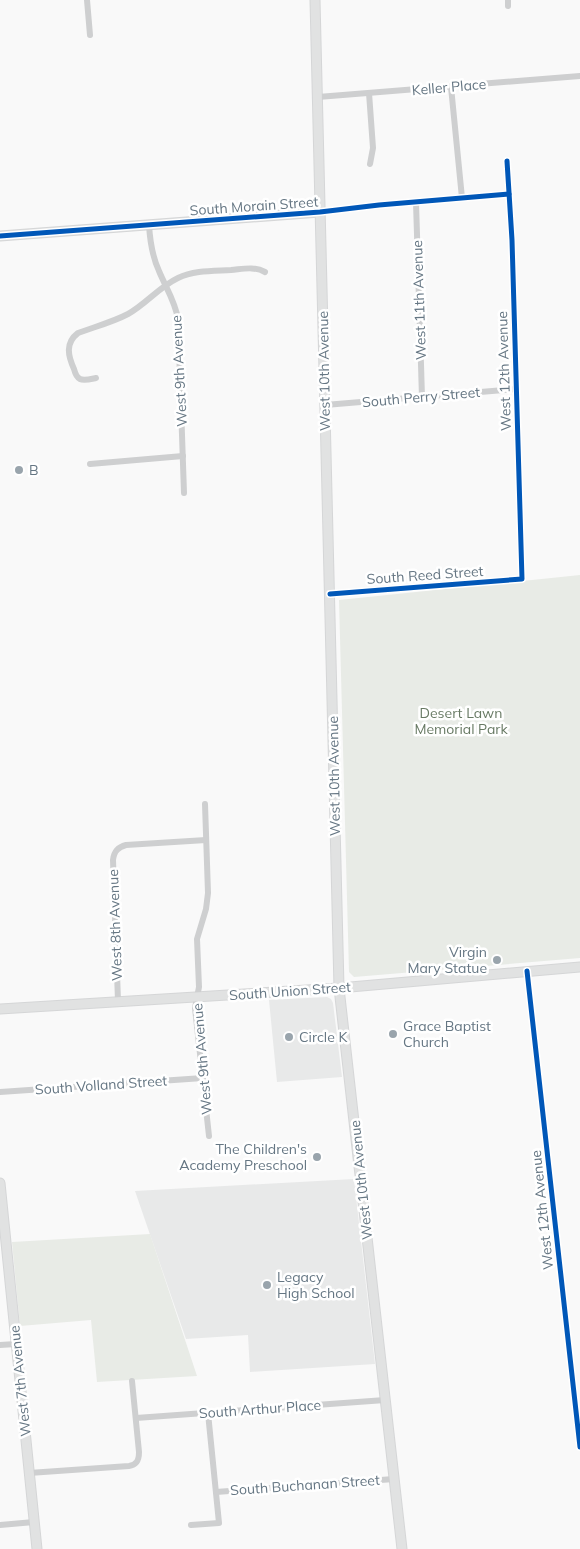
<svg xmlns="http://www.w3.org/2000/svg" width="580" height="1549" font-family="Mulish,sans-serif">
  <style>
    .built { fill: #e8e9e9 }
    .green { fill: #e8ebe6 }
    .lines { fill: none; stroke-linecap: round; stroke-linejoin: round }
    .secondary-casing { stroke: #d5d6d7; stroke-width: 11 }
    .street { stroke: #cecfd0; stroke-width: 6 }
    .secondary { stroke: #e1e2e2; stroke-width: 9 }
    .cycleway-casing { stroke: #fff; stroke-width: 8 }
    .cycleway { stroke: #0057b8; stroke-width: 5 }
    .poi-dot { fill: #99a4ac; stroke: #fff; stroke-width: 2 }
    .labels { text-anchor: middle; stroke-width: 5; stroke-linejoin: round; paint-order: stroke }
    .street-label { font-size: 14px; fill: #657683; stroke: #fff }
    .poi-label { font-size: 14px; fill: #657683; stroke: #fff; text-anchor: start }
    .park-label { font-size: 14px; fill: #687a64; stroke: #fff }
  </style>
  <rect width="100%" height="100%" fill="#f9f9f9"/>
  <g class="built">
    <polygon points="327,997 331,999 333,1003 342,1077 277,1082 269,1000"/>
    <polygon points="354,1179 375,1364 250,1372 248,1335 186,1339 135,1191"/>
  </g>
  <g class="green">
    <polygon points="580,575 580,958 354,977 349,972 339,600"/>
    <polygon points="150,1234 197,1376 97,1382 91,1320 20,1326 12,1242"/>
  </g>
  <g class="lines">
    <g class="secondary-casing">
      <g id="secondary">
        <polyline points="315,0 339,988 402,1549"/>
        <polyline points="0,236 320,212"/>
        <polyline points="0,1009 339,988 580,967"/>
        <polyline points="0,1183 37,1549"/>
      </g>
    </g>
    <g class="street">
      <polyline points="87,0 90,35"/>
      <polyline points="508,0 508,6"/>
      <polyline points="451,87 462,198"/>
      <polyline points="369,93 373,148 370,164"/>
      <polyline points="318,97 580,76"/>
      <polyline points="416,202 422,397"/>
      <polyline points="320,212 379,205 509,194"/>
      <path d="M149,225C150,241 152,256 159,271C166,288 175,301 178,319L184,493"/>
      <path d="M96,378C91,379 84,381 80,379C76,377 75,373 74,369C68,356 65,343 78,333C94,327 113,322 128,314C146,304 159,287 178,278C194,270 214,271 231,270C243,269 254,266 265,272"/>
      <polyline points="325,405 516,389"/>
      <polyline points="90,464 183,456"/>
      <polyline points="330,594 522,579 512,240 507,161"/>
      <polyline points="205,804 208,893 206,909 197,939 199,987 195,1008 209,1136"/>
      <polyline points="527,971 580,1447"/>
      <path d="M118,1001L113,860C114,851 118,847 126,845L206,840"/>
      <polyline points="0,1092 203,1078"/>
      <polyline points="0,1345 16,1344"/>
      <polyline points="136,1418 385,1400"/>
      <path d="M29,1473L129,1466C137,1465 139,1460 139,1452L132,1381"/>
      <polyline points="216,1492 394,1479"/>
      <polyline points="0,1525 34,1522"/>
      <polyline points="191,1525 219,1523 208,1413"/>
    </g>
    <use href="#secondary" class="secondary"/>
    <g class="cycleway-casing">
      <g id="cycleway">
        <polyline points="0,236 320,212 379,205 509,194"/>
        <polyline points="330,594 522,579 512,240 507,161"/>
        <polyline points="527,971 580,1447"/>
      </g>
    </g>
    <use href="#cycleway" class="cycleway"/>
  </g>
  <g class="poi-dot">
    <circle cx="19" cy="470" r="5"/>
    <circle cx="497" cy="960" r="5"/>
    <circle cx="393" cy="1034" r="5"/>
    <circle cx="289" cy="1037" r="5"/>
    <circle cx="317" cy="1157" r="5"/>
    <circle cx="267" cy="1285" r="5"/>
  </g>
  <g class="labels">
    <g class="street-label">
      <text transform="translate(449 87) rotate(-5)" y="5">Keller Place</text>
      <text transform="translate(254 206) rotate(-4)" y="5">South Morain Street</text>
      <text transform="translate(419 300) rotate(-92)" y="5">West 11th Avenue</text>
      <text transform="translate(179 371) rotate(-93)" y="5">West 9th Avenue</text>
      <text transform="translate(324 371) rotate(-91)" y="5">West 10th Avenue</text>
      <text transform="translate(504 371) rotate(-92)" y="5">West 12th Avenue</text>
      <text transform="translate(421 397) rotate(-5)" y="5">South Perry Street</text>
      <text transform="translate(425 575) rotate(-4)" y="5">South Reed Street</text>
      <text transform="translate(334 776) rotate(-91)" y="5">West 10th Avenue</text>
      <text transform="translate(115 925) rotate(-92)" y="5">West 8th Avenue</text>
      <text transform="translate(290 991) rotate(-4)" y="5">South Union Street</text>
      <text transform="translate(202 1059) rotate(-95)" y="5">West 9th Avenue</text>
      <text transform="translate(101 1085) rotate(-4)" y="5">South Volland Street</text>
      <text transform="translate(361 1180) rotate(-96)" y="5">West 10th Avenue</text>
      <text transform="translate(542 1210) rotate(-96)" y="5">West 12th Avenue</text>
      <text transform="translate(20 1381) rotate(-96)" y="5">West 7th Avenue</text>
      <text transform="translate(260 1409) rotate(-4)" y="5">South Arthur Place</text>
      <text transform="translate(305 1485) rotate(-4)" y="5">South Buchanan Street</text>
    </g>
    <g class="poi-label">
      <text x="29" y="475">B</text>
      <text x="487" y="957" text-anchor="end">Virgin<tspan x="487" dy="16">Mary Statue</tspan></text>
      <text x="403" y="1031">Grace Baptist<tspan x="403" dy="16">Church</tspan></text>
      <text x="299" y="1042">Circle K</text>
      <text x="307" y="1154" text-anchor="end">The Children's<tspan x="307" dy="16">Academy Preschool</tspan></text>
      <text x="277" y="1282">Legacy<tspan x="277" dy="16">High School</tspan></text>
    </g>
    <g class="park-label">
      <text x="461" y="718">Desert Lawn<tspan x="461" dy="16">Memorial Park</tspan></text>
    </g>
  </g>
</svg>
